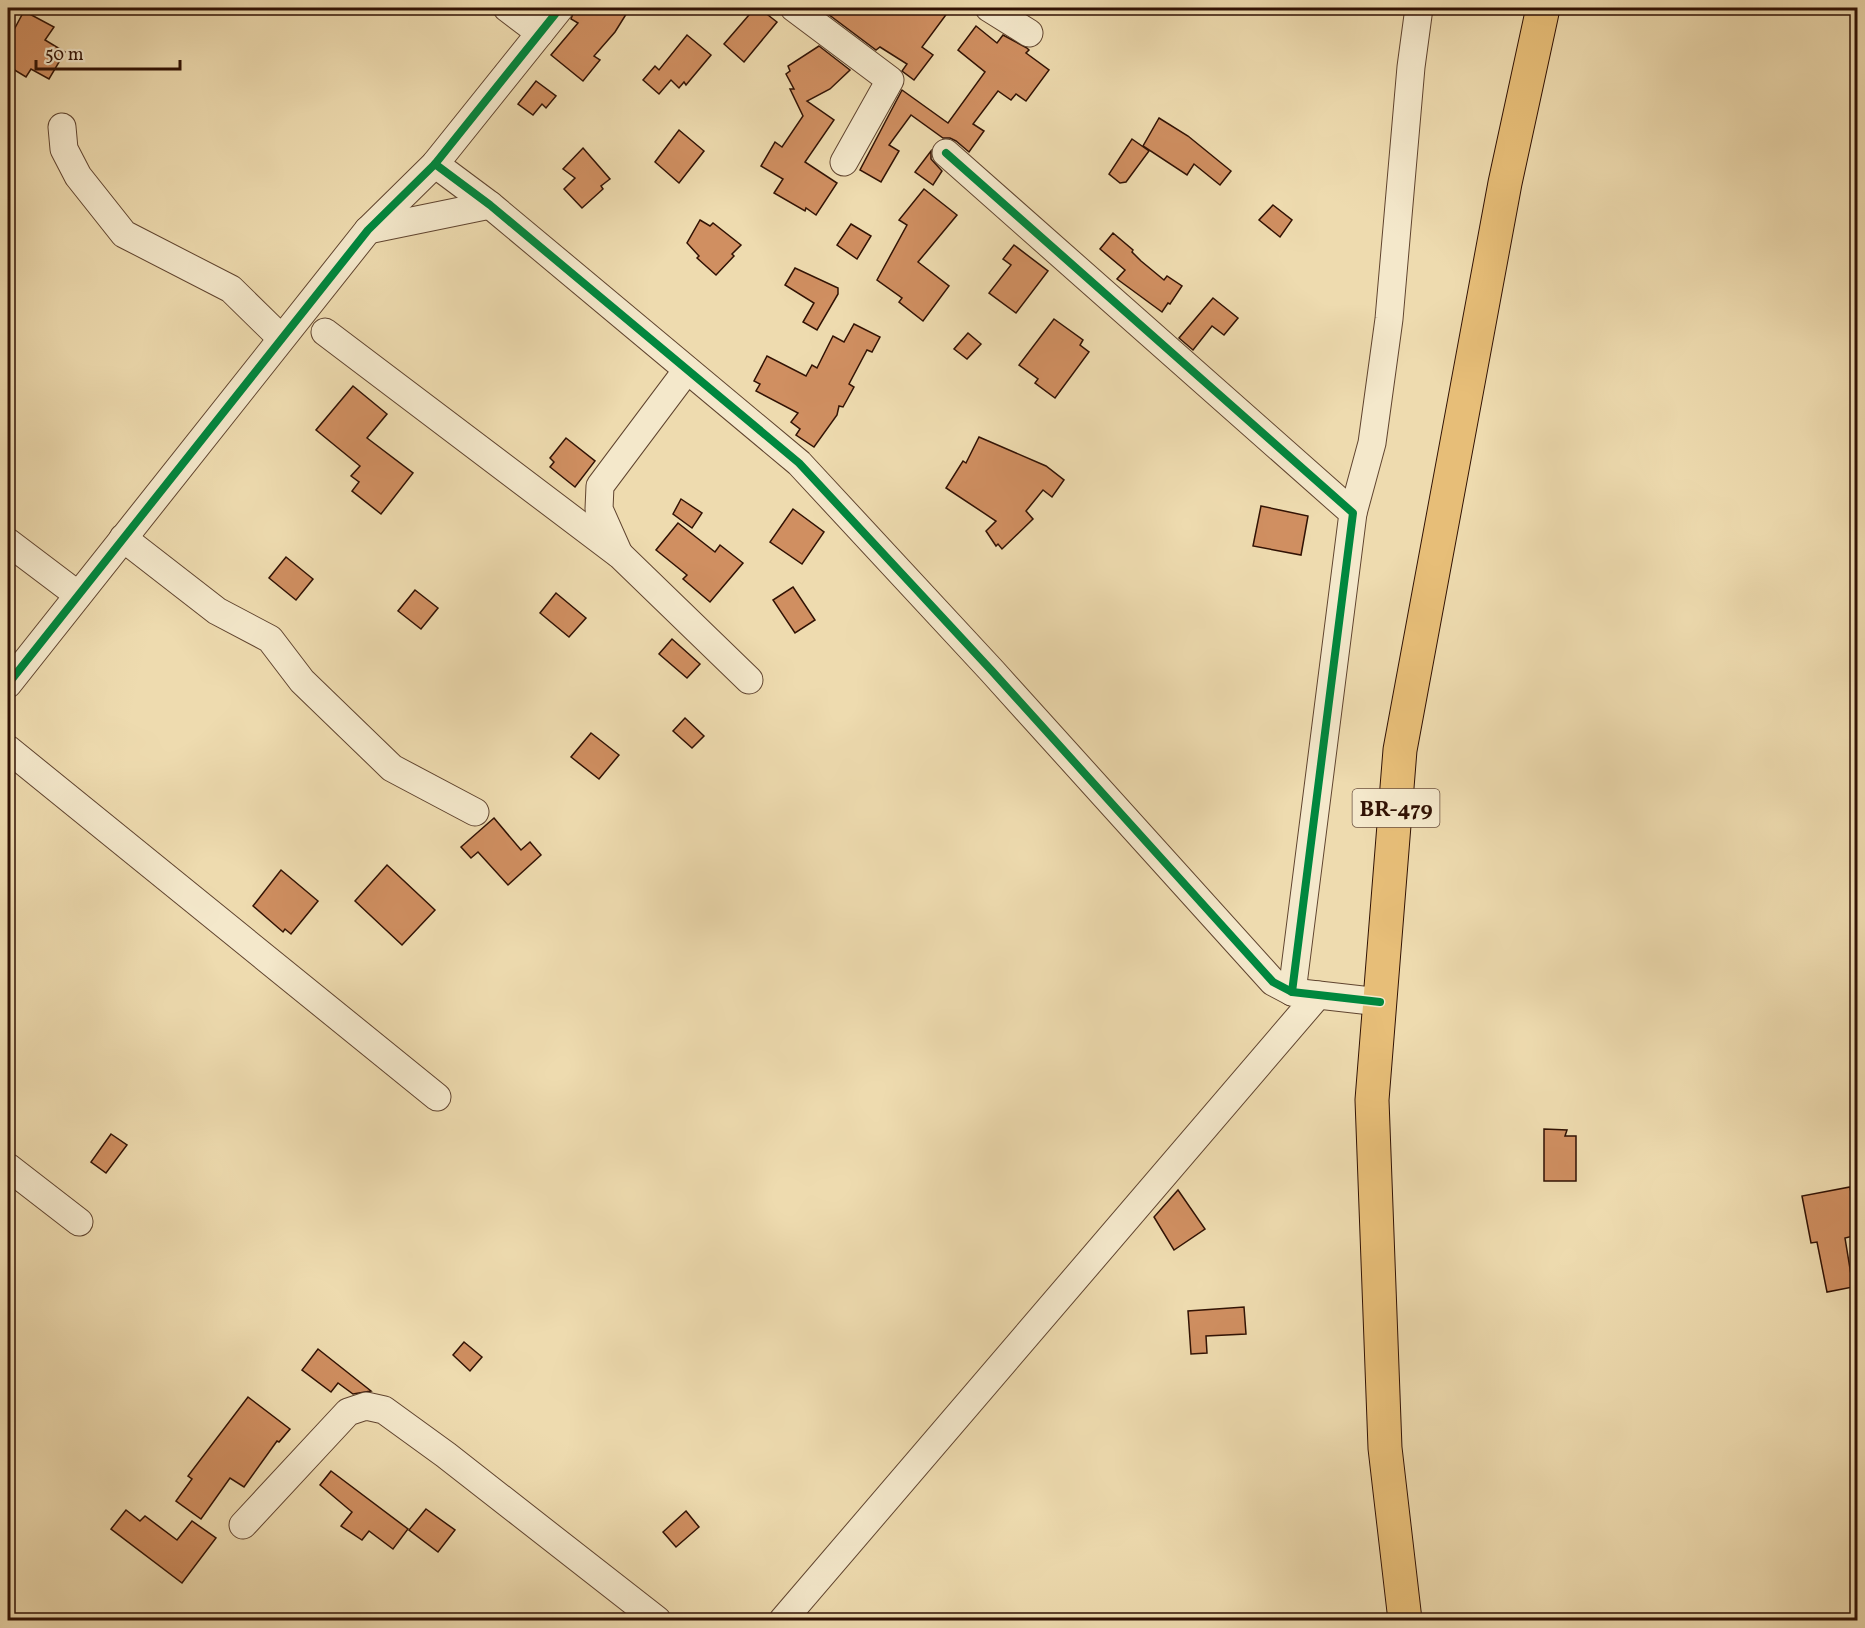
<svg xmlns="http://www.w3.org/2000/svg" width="1865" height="1628" font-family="Vollkorn,serif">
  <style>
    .building { fill: #d08f61; stroke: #311204; stroke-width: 1.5 }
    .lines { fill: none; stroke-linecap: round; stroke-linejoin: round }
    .minor-casing { stroke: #60442f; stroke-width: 29 }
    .major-casing { stroke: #311204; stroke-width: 35 }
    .minor { stroke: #f4e8cb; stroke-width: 27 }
    .major { stroke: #e7be78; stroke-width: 33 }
    .cycleway-casing { stroke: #f4e8cb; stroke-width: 11 }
    .cycleway { stroke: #00873e; stroke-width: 8 }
    .labels { text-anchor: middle; stroke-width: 6; stroke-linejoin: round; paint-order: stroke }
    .shield { fill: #f4e8cb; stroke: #6c5240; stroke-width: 1.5 }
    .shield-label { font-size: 22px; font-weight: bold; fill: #311204 }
  </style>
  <rect width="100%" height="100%" fill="#eedbaf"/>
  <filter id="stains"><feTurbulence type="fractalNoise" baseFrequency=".00333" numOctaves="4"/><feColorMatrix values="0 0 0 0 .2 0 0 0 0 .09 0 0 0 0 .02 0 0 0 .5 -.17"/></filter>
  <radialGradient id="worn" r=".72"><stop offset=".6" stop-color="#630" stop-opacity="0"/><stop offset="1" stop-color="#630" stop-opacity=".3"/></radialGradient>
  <g class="building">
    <polygon points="575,8 630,8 615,32 594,56 600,60 583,81 551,55 578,23 571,19"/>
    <polygon points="755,8 759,8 777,22 744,62 724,44"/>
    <polygon points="820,8 951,8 922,47 933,55 914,80 902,71 907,64 880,47 876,50"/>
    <polygon points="24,11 54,27 45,40 65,52 49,79 31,69 26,77 8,66 8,41"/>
    <polygon points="976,26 997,43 1003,35 1027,48 1029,50 1026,53 1049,70 1026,101 1016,94 1011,100 998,91 973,124 984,131 969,152 956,141 950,138 943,138 911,115 889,145 899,151 881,182 860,170 902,90 948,123 985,72 958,50"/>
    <polygon points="687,35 711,55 686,85 684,82 679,88 671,80 659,94 643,80 655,66 659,70"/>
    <polygon points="819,46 850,70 830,89 807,101 834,120 805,162 837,183 816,215 806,208 805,211 774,193 783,179 761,166 775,142 782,147 803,116 790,89 794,89 786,74 790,71 788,66"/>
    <polygon points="536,81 556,96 546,108 542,104 533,115 518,104"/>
    <polygon points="1159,118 1188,136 1231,171 1220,185 1194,164 1187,175 1143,146"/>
    <polygon points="679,130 704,151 679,183 655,162"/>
    <polygon points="1132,139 1149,151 1126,182 1120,183 1109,174"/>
    <polygon points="583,148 610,179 601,186 603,189 582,208 564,189 575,178 563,169"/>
    <polygon points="931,151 931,159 942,171 933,185 915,172"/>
    <polygon points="924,189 957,215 918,262 949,286 923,321 899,302 902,298 877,280 907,225 899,220"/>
    <polygon points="1273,205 1292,220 1280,237 1259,220"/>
    <polygon points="700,220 710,226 713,223 741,245 732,254 734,256 716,275 697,258 699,256 687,243"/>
    <polygon points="851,224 871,236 857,259 837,245"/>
    <polygon points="1113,233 1133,250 1132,252 1141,261 1164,280 1167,276 1182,286 1170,304 1168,303 1162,312 1117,279 1125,270 1100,249"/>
    <polygon points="1014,245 1048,271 1016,313 989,293 1011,265 1003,259"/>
    <polygon points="795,268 838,288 838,294 817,330 803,322 814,303 785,285"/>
    <polygon points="1213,298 1238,318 1224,335 1212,326 1193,350 1179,338"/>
    <polygon points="1054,319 1083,340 1080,345 1089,352 1055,398 1035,383 1038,379 1019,365"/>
    <polygon points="854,324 880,337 872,352 867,350 849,384 854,387 843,407 839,406 837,415 814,447 796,435 800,429 791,422 798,413 756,391 760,384 754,381 767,356 806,376 812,365 817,368 833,336 844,342"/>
    <polygon points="968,333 981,344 967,359 954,349"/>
    <polygon points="353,386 387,414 367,438 413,473 381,514 352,491 359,482 351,476 360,466 316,430"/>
    <polygon points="979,437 1046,466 1064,480 1052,497 1043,490 1026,511 1033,519 1002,549 998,544 996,546 986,531 996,521 946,488 963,461 966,463"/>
    <polygon points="566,438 595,461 575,487 550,467 554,462 550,458"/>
    <polygon points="681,499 702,513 692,528 673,514"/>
    <polygon points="1261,506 1308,516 1301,555 1253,546"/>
    <polygon points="793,509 824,532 802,564 770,542"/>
    <polygon points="678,523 715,552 720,545 743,563 710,602 683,579 687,575 656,550"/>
    <polygon points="286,557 313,579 296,600 269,578"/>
    <polygon points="793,587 815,620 795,633 773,600"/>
    <polygon points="415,590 438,608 421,629 398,611"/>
    <polygon points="556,593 586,618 569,637 540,613"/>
    <polygon points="672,639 700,664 687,678 659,654"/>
    <polygon points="685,718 704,736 692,748 673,731"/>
    <polygon points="591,733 619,755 599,779 571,757"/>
    <polygon points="494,818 521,850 530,842 541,855 508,885 478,852 471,858 461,847"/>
    <polygon points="387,865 435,910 402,945 355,901"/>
    <polygon points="281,870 318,901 291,934 285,929 283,932 253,906"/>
    <polygon points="1544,1129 1567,1130 1565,1136 1576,1136 1576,1181 1544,1181"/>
    <polygon points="111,1134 127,1145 106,1173 91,1162"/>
    <polygon points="1850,1187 1857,1224 1857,1235 1845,1238 1853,1287 1827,1292 1817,1242 1811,1243 1802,1196"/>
    <polygon points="1178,1190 1205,1229 1174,1250 1154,1217"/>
    <polygon points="1244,1307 1246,1334 1206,1336 1207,1353 1191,1354 1188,1311"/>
    <polygon points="464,1342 482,1357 470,1371 453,1355"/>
    <polygon points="318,1349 371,1391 353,1394 338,1383 331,1392 302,1370"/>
    <polygon points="248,1397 290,1429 279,1442 277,1441 244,1487 230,1478 201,1519 176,1501 192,1479 188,1476"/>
    <polygon points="331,1471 408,1529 393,1549 369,1531 362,1540 341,1526 352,1512 320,1485"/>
    <polygon points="426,1509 455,1530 438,1552 409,1530"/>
    <polygon points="126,1510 140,1521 145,1516 177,1540 192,1521 216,1538 182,1583 111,1529"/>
    <polygon points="686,1511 699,1527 676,1547 663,1532"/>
  </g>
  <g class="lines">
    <g class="minor-casing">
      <g id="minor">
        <polyline points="507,8 540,33"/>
        <polyline points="794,8 890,80 844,162"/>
        <polyline points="989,8 1029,33"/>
        <polyline points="62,127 64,149 78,176 124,234 231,289 281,338"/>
        <polyline points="946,153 1353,513 1292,992"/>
        <polyline points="435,164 490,205 799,463 992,671 1273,982 1292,992 1380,1002"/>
        <polyline points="368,230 490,205"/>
        <polyline points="325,332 621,556 749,680"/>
        <polyline points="1353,513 1372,443 1389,319 1411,67 1419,8"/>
        <polyline points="123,538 217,611 270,639 302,681 392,768 475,812"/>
        <polyline points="8,542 78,595"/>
        <polyline points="619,554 599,509 600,486 687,370"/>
        <polyline points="8,684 368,230 435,164 560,8"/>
        <polyline points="8,749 437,1097"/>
        <polyline points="8,1167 79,1222"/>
        <polyline points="243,1525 348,1412 366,1406 384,1410 446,1455 657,1620"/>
        <polyline points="783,1620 1318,995"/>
      </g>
    </g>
    <g class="major-casing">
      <polyline id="major" points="1405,1620 1385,1448 1372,1100 1400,750 1505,183 1543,8"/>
    </g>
    <use href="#minor" class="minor"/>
    <use href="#major" class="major"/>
    <g class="cycleway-casing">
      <g id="cycleway">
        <polyline points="946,153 1353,513 1292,992"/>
        <polyline points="435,164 490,205 799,463 992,671 1273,982 1292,992 1380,1002"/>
        <polyline points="8,684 368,230 435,164 560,8"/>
      </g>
    </g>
    <use href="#cycleway" class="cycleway"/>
  </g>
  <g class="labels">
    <rect class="shield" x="1352.5" y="789" width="87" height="38" rx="4.5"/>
    <g class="shield-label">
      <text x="1396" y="816">BR-479</text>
    </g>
  </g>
  <rect width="1865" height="1628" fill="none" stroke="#eedbaf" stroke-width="30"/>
  <rect x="9" y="9" width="1847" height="1610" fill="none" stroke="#311204" stroke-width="3"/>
  <rect x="15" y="15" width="1835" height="1598" fill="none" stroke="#311204" stroke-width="1.5"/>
  <path d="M36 60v9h144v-9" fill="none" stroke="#311204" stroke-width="3"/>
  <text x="45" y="60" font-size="18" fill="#311204" stroke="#f4e8cb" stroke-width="4.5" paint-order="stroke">50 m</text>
  <rect width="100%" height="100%" filter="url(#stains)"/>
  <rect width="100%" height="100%" fill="url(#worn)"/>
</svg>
